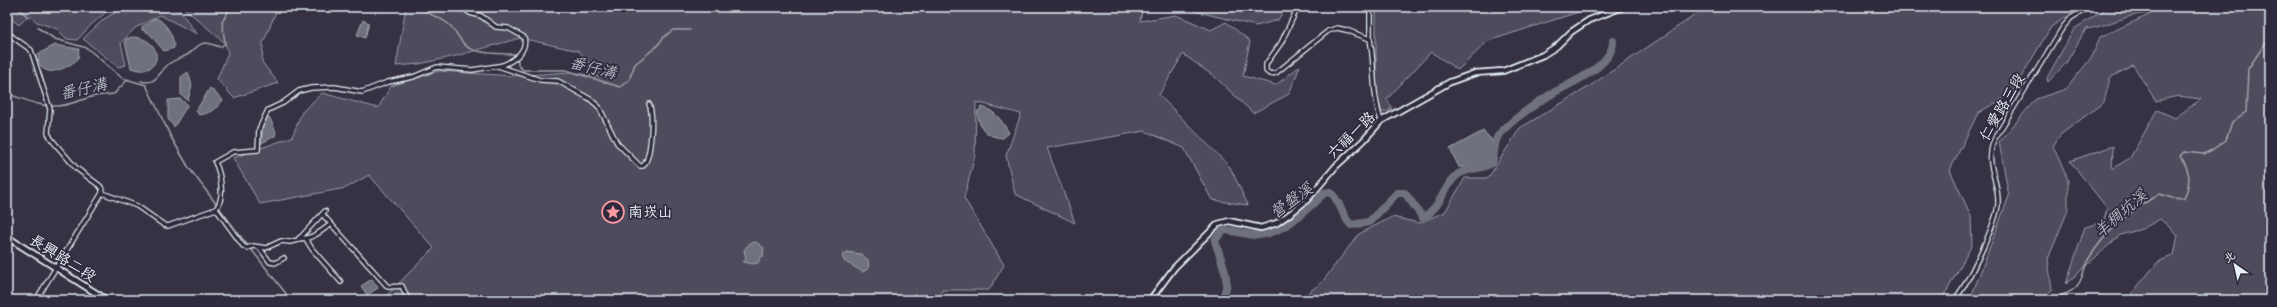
<svg xmlns="http://www.w3.org/2000/svg" width="2277" height="307" font-family="Sriracha,'LXGW WenKai TC',sans-serif">
  <style>
    .green { fill: #4d4b5c; stroke: #9a9eaa }
    .water { fill: #70717f; stroke: #a0a4af }
    .lines { fill: none; stroke-linecap: round; stroke-linejoin: round }
    .stream { stroke: #a0a4af; stroke-width: 1.5 }
    .river { stroke: #70717f; stroke-width: 8 }
    .minor-casing { stroke: #e8f1f8; stroke-width: 6 }
    .tertiary-casing { stroke: #e8f1f8; stroke-width: 8 }
    .minor { stroke: #2f2a3d; stroke-width: 3.5 }
    .tertiary { stroke: #2f2a3d; stroke-width: 4.5 }
    .labels { text-anchor: middle; stroke-width: 3.5; stroke-linejoin: round; paint-order: stroke }
    .street-label { font-size: 15px; fill: #e8f1f8; stroke: #2f2a3d }
    .poi-label { font-size: 15px; fill: #e8f1f8; stroke: #2f2a3d; text-anchor: start }
    .water-label { font-size: 16px; font-style: italic; fill: #b2b7c2; stroke: #2f2a3d }
  </style>
  <rect width="100%" height="100%" fill="#363244"/>
  <filter id="ink" filterUnits="userSpaceOnUse"><feTurbulence type="fractalNoise" baseFrequency=".025" numOctaves="2"/><feDisplacementMap in="SourceGraphic" scale="8" xChannelSelector="R" yChannelSelector="G"/><feConvolveMatrix kernelMatrix="1 2 1 2 8 2 1 2 1" color-interpolation-filters="sRGB"/></filter>
  <g filter="url(#ink)">
    <g class="green">
      <polygon points="7,7 112,7 93,23 77,40 67,39 57,29 37,22 29,15 19,25 7,16"/>
      <polygon points="125,7 177,7 197,34 160,15 135,28 121,43 126,65 118,67 83,39 104,19"/>
      <polygon points="183,7 278,7 263,43 262,62 278,83 234,98 217,79 228,53 225,43"/>
      <polygon points="406,7 1143,7 1140,21 1176,15 1211,30 1226,22 1250,41 1243,76 1276,85 1300,66 1289,94 1253,113 1215,77 1183,54 1159,95 1230,167 1248,205 1212,200 1184,148 1145,131 1047,148 1075,223 1015,194 1006,156 1021,114 976,102 975,155 964,198 1004,265 989,290 942,290 939,300 487,300 483,297 473,300 382,300 434,248 369,175 346,188 260,204 233,158 292,137 302,112 322,93 378,108 391,86 439,71 512,76 570,72 601,77 579,51 520,38 456,56 419,64 396,66"/>
      <polygon points="1193,7 1286,7 1278,20 1256,26 1194,11"/>
      <polygon points="1376,7 1594,7 1488,41 1458,70 1431,52 1387,99 1392,109 1382,113 1376,91"/>
      <polygon points="1707,7 2082,7 2051,27 2011,94 1978,113 1950,170 1971,216 1972,245 1943,298 1940,300 1299,300 1322,282 1359,234 1392,217 1419,223 1445,212 1465,178 1488,178 1520,128 1587,88"/>
      <path d="M2109,7H2270V300H2129L2132,293L2158,262L2174,255L2178,235L2160,219L2142,229L2120,235L2066,284L2085,227L2103,222L2107,208L2070,161L2113,146L2112,169L2130,158L2157,110L2175,118L2201,99L2178,96L2156,101L2133,65L2110,78L2104,102L2060,135L2053,146L2068,180V210L2048,259L2052,290L2040,300H1970L2009,196L1999,142L2036,99L2066,89L2092,57L2100,37L2151,14C2134,11 2106,27 2086,29L2066,63L2048,82L2047,78L2074,29Z"/>
    </g>
    <g class="water">
      <path d="M156,18C166,22 175,38 174,48L164,51L149,33L142,30V27Z"/>
      <polygon points="363,20 369,23 365,38 357,35"/>
      <path d="M132,37C167,38 162,80 131,68L125,42L126,39Z"/>
      <path d="M55,45L79,49L78,59C65,70 38,82 38,54Z"/>
      <polygon points="188,72 192,85 188,100 181,95 181,77"/>
      <path d="M210,88L223,100C216,109 211,113 199,115L196,111Z"/>
      <polygon points="180,99 187,104 187,106 174,127 168,119 168,100"/>
      <path d="M982,107C996,111 1002,121 1009,133L1003,138C987,137 979,129 977,112Z"/>
      <polygon points="266,117 270,118 276,132 275,136 260,144"/>
      <polygon points="1483,131 1492,140 1491,159 1478,167 1459,167 1450,149"/>
      <polygon points="756,242 764,248 763,257 761,256 758,263 753,264 743,262 746,259 744,250 750,243"/>
      <polygon points="847,252 861,254 868,260 869,268 863,272 844,261 842,255"/>
      <polygon points="372,279 378,288 367,295 361,286"/>
    </g>
    <g class="lines">
      <g class="stream">
        <polyline points="17,7 29,18"/>
        <path d="M421,7C429,16 438,16 447,23C456,29 458,39 466,46C474,54 503,54 515,54L518,61V65L523,70H566L620,87L629,80L635,64L656,47L664,37L673,30H690"/>
        <polyline points="38,28 55,39 87,48 122,78 146,85 171,137 189,168 248,246"/>
        <path d="M141,81C157,86 159,71 170,63C176,59 181,58 187,55C193,52 198,43 205,43C210,43 216,46 221,47L225,43L222,22L231,7"/>
        <path d="M7,94C23,98 39,107 55,106C69,106 82,99 95,96C101,95 108,95 114,94L128,79"/>
        <polyline points="251,249 291,300"/>
        <path d="M2047,300C2055,298 2071,293 2077,286C2083,279 2084,268 2088,260C2104,233 2132,208 2160,194L2172,198L2184,199C2191,182 2191,171 2180,156L2184,152L2203,154L2212,150L2226,140L2232,122L2246,112L2248,69L2270,36"/>
      </g>
      <path class="river" d="M1221,300C1234,282 1220,260 1215,240L1223,230C1236,230 1247,236 1259,235C1285,232 1306,210 1324,193L1330,192C1341,201 1341,215 1351,225L1369,222L1397,193H1405L1423,218C1442,206 1443,187 1457,175C1465,168 1480,170 1492,163C1495,154 1493,145 1498,136C1508,122 1538,102 1553,93C1571,83 1613,66 1613,41"/>
      <g class="minor-casing">
        <g id="minor">
          <path d="M462,7L470,13L481,16L496,27L508,28L524,37C528,52 511,63 499,66"/>
          <path d="M1298,7L1281,43L1266,64V71L1270,74L1276,73L1328,31L1337,28L1346,30L1370,39C1375,67 1372,94 1381,121"/>
          <polyline points="1370,7 1370,39"/>
          <polyline points="10,35 31,50 50,109 48,133 52,140 76,168 100,186 102,189 102,193"/>
          <path d="M216,209C225,198 221,175 215,162L233,152L258,150L259,129L268,110L283,103L299,91L311,88L335,87L362,92L388,82L413,77L437,67L472,70L498,66L540,80L558,81L590,99L599,107L617,143L640,166H643C651,159 654,115 649,104"/>
          <polyline points="323,215 388,287 402,286 408,300"/>
          <path d="M299,238C310,241 323,230 331,224"/>
          <polyline points="306,239 312,249 341,282"/>
          <polyline points="259,247 270,262 275,263 284,258"/>
          <polyline points="36,300 102,193 137,206 164,225 168,226 216,209 243,246 247,248 253,246 266,248 281,241 290,242 298,240 325,211"/>
          <path d="M1954,300C1966,288 1998,220 1998,203C1999,179 1984,165 1994,140L2063,27L2071,18L2089,7"/>
        </g>
      </g>
      <g class="tertiary-casing">
        <g id="tertiary">
          <polyline points="7,237 107,300"/>
          <polyline points="1150,300 1174,268 1218,224 1229,221 1261,228 1277,223 1291,213 1307,200 1336,166 1363,141 1381,121 1450,82 1475,73 1503,71 1543,55 1557,46 1571,32 1589,20 1623,7"/>
        </g>
      </g>
      <use href="#minor" class="minor"/>
      <use href="#tertiary" class="tertiary"/>
    </g>
  </g>
  <defs>
    <g id="sight-ring" transform="scale(1.15)"><circle r="9.5" fill="#2f2a3d" stroke="#ff9aa2" stroke-width="1.5"/><path d="M0-6L1.8-2.2L6-1.7L2.9 1.2L3.7 5.4L0 3.3L-3.7 5.4L-2.9 1.2L-6-1.7L-1.8-2.2Z" fill="#ff9aa2"/></g>
  </defs>
  <g fill-rule="evenodd">
    <use href="#sight-ring" x="613" y="212"/>
  </g>
  <g class="labels">
    <g class="street-label">
      <text transform="translate(2002 107) rotate(-60)" y="5">仁愛路三段</text>
      <text transform="translate(1351 135) rotate(-44)" y="5">六福一路</text>
      <text transform="translate(63 258) rotate(32)" y="5">長興路二段</text>
    </g>
    <g class="poi-label">
      <text x="628" y="217">南崁山</text>
    </g>
    <g class="water-label">
      <text transform="translate(593 67) rotate(14)" y="6">番仔溝</text>
      <text transform="translate(83 88) rotate(-13)" y="6">番仔溝</text>
      <text transform="translate(1291 200) rotate(-36)" y="6">營盤溪</text>
      <text transform="translate(2120 213) rotate(-41)" y="6">羊稠坑溪</text>
    </g>
  </g>
  <rect width="2277" height="307" fill="none" stroke="#2f2a3d" stroke-width="24"/>
  <rect x="12" y="12" width="2253" height="283" fill="none" stroke="#e8f1f8" stroke-width="1.5" filter="url(#ink)"/>
  <g transform="translate(2235 265) rotate(326)" stroke="#2f2a3d" stroke-width="3" paint-order="stroke">
  <path d="M0-3L7 15L0 10L-7 15Z" fill="#e8f1f8"/>
  <text y="-6" font-size="11" font-weight="bold" text-anchor="middle" fill="#e8f1f8">北</text>
  </g>
</svg>
